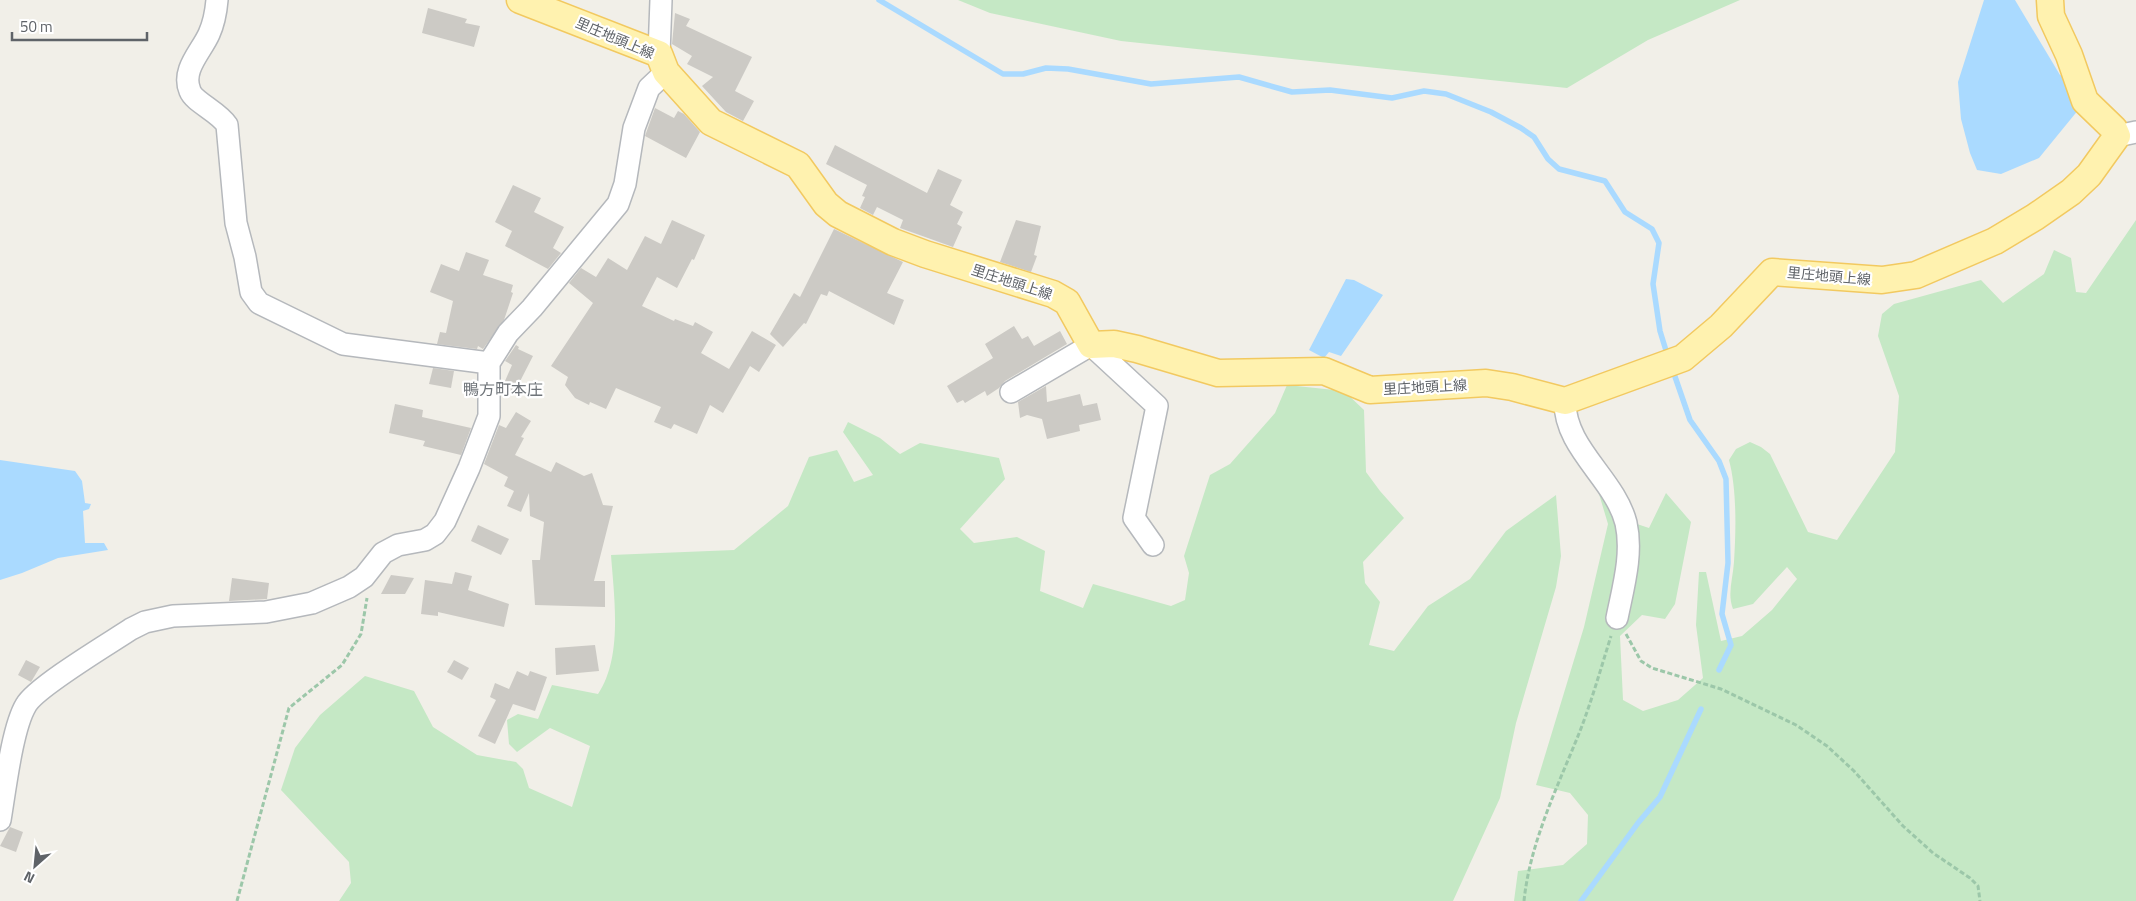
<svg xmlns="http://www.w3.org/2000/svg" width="2136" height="901" font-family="'Titillium Web','Noto Sans JP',sans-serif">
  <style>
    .green { fill: #c5e8c5 }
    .water { fill: #aadaff }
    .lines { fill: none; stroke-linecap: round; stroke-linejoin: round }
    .stream { stroke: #aadaff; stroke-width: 5.5 }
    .building { fill: #cccac5 }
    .minor-casing { stroke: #b5b8bc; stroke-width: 24 }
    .major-casing { stroke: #f2c960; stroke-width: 29 }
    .path { stroke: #9cc7a9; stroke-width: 3; stroke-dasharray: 5 2.5; stroke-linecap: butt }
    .minor { stroke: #fff; stroke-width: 21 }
    .major { stroke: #fff2af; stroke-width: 26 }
    .labels { text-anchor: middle; stroke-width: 4.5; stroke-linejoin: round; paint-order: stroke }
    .street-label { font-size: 14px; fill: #5f6368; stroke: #fff }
    .quarter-label { font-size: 16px; fill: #70757a; stroke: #fff }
  </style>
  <rect width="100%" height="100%" fill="#f1efe8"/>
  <g class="green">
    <polygon points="958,0 1740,0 1648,40 1567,88 1121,41 990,13"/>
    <path d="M2136,220V901H1514L1518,871L1563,865L1587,844L1588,815L1570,793L1536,785L1584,627L1608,524L1599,494L1616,492L1631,522L1649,528L1666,493L1691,522L1675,604L1665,619L1642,615L1620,636L1623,700L1643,711L1678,700L1703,678L1696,625L1699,572H1706L1721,641L1742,636L1772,610L1797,579L1787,567L1753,604L1733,609C1727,594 1733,578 1734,562C1736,531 1737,490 1729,460L1736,449L1750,442L1761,447L1770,454L1808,532L1837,540L1895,452L1899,396L1878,336L1882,314L1894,304L1981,280L2003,303L2044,274L2054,250L2071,258L2076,292L2086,293Z"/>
    <path d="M1287,385L1344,391L1364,410L1366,472L1380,491L1404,518L1363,562L1365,583L1380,602L1369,645L1394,651L1428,606L1470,579L1506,531L1556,495L1561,556L1556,587L1516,723L1500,798L1453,901H339L351,883L349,862L281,790L295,748L320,715L365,676L414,691L433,727L477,755L516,762L523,769L529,788L572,807L590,746L550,728L517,752L509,744L507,720L518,714L538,719L552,685L598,694C623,657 614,597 611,555L734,550L788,506L809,457L837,450L854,482L873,475L843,432L848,422L880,438L900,454L920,443L999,458L1005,479L960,529L974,543L1017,537L1045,551L1040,591L1083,608L1093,584L1171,606L1185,600L1189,573L1184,556L1210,475L1230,464L1275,413Z"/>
  </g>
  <g class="water">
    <polygon points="1984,0 2015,0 2060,75 2068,77 2079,109 2039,158 2001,174 1977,170 1970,153 1961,119 1958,82"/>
    <polygon points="1346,279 1354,280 1383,295 1341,356 1329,352 1324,358 1309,350"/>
    <polygon points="0,460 75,471 82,481 85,503 91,504 89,509 83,511 85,543 104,543 108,550 58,558 22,573 0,580"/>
  </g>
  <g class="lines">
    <g class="stream">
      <polyline points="879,0 1003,74 1023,74 1046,68 1068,69 1151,84 1239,77 1292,92 1330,90 1392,98 1424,91 1446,94 1491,112 1521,128 1534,137 1548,159 1559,169 1605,181 1625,212 1652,229 1659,243 1653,284 1660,331 1668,357"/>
      <polyline points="1672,368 1690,420 1719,461 1726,479 1728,563 1722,614 1731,645 1719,670"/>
      <polyline points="1581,901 1638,823 1660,797 1701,709"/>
    </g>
  </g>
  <g class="building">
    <polygon points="428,8 467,19 465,23 480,26 474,47 422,33"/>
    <polygon points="675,13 690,19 686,26 752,57 735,91 754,101 743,121 726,112 702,86 713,77 687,64 692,56 672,44"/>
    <polygon points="655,108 674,118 678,111 684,114 700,132 686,158 645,136"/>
    <polygon points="835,145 927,193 938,169 962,180 950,205 963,212 957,224 962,227 953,247 900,228 903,220 877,207 873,215 860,208 865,197 862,196 867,185 826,164"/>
    <polygon points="513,185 541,198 534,212 564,227 553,248 561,253 548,269 505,246 512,231 495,222"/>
    <polygon points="672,220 705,235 694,260 692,259 677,288 657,277 642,306 674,321 675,319 693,326 695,322 713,332 701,353 729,369 752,331 776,345 759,372 750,366 723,413 710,405 697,434 674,424 671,429 654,422 661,407 616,388 606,409 590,402 589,405 575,398 565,385 568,377 551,366 593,303 569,283 581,268 596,277 608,258 627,270 645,236 661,244"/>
    <polygon points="1016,220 1041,226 1034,255 1037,256 1031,272 1000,262"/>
    <polygon points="834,229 903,262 887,293 904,300 894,325 829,291 827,296 821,294 806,324 804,323 783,347 770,334 794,293 800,297"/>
    <polygon points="466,252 489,260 483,275 513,285 511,292 513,293 504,320 483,349 478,346 477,349 437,344 440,332 446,333 453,301 430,292 441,264 459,271"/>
    <polygon points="1014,326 1022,339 1028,336 1034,346 1060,331 1067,344 1005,381 999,388 987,396 985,391 965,403 963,400 957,403 947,386 993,358 985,344"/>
    <polygon points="516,345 519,347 518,349 533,356 513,395 502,388 512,365 505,361"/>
    <polygon points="433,368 454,371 451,388 429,384"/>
    <polygon points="1046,386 1047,402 1080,394 1083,406 1097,403 1101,420 1079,425 1080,431 1047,439 1042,419 1027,415 1020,418 1018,402"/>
    <polygon points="395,404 423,410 422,417 471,428 461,455 423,446 425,441 389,433"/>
    <polygon points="516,412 531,421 521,437 524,438 515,455 551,472 556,462 584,476 592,473 603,505 613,506 594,581 605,581 605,607 535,605 532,560 540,560 544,522 530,516 529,493 521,512 507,506 514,491 504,486 508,477 484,464 499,425 506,428"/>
    <polygon points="478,525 509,539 501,555 471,541"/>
    <polygon points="455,572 472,576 468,590 509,604 504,627 438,612 438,616 421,614 425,580 452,584"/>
    <polygon points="391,575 414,578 405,594 381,594"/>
    <polygon points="232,578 269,583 267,599 229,601"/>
    <polygon points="595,645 599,671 556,675 555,648"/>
    <polygon points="26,660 40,667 31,682 18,675"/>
    <polygon points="454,660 469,668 462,680 447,672"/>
    <polygon points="517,671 528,676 530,671 547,677 535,711 513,704 495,744 478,736 496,700 490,697 495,683 509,689"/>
    <polygon points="10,827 23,832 16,852 0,846"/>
  </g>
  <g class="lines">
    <g class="minor-casing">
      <g id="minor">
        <path d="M217,0C216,12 214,23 209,34C201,52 181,70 190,91C194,102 219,112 227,125L236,223L245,257L251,292L259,303L343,344L489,363"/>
        <polyline points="659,54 661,0"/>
        <polyline points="2117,136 2136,132"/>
        <polyline points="1011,392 1091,345 1157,406 1134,518 1153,545"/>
        <path d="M1565,401C1564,448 1615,479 1626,523C1633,554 1623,588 1617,618"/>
        <path d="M0,820C5,791 12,728 26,705C36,687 110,643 131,629L145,622L173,616L266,612L312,603L349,587L364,577L383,553L398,545L425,540L435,534L445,521L469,468L489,416V363L508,333L532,308L618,204L625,184L634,128L649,88L666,72"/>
      </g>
    </g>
    <g class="major-casing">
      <polyline id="major" points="520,0 659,54 666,72 711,122 798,165 826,204 838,214 893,242 925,254 1053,294 1067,302 1091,345 1114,344 1137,349 1218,373 1324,371 1370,390 1486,383 1512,387 1565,401 1683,358 1721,326 1772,272 1882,280 1916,275 1995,241 2035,217 2071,192 2089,175 2117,136 2114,129 2085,101 2069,55 2051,16 2050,0"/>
    </g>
    <g class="path">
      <polyline points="1626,634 1641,661 1652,668 1721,689 1796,725 1827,746 1854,771 1903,826 1933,853 1970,878 1978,886 1980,901"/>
      <polyline points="237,901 289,708 342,665 361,634 367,598"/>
      <path d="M1524,901C1530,842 1558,786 1580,731C1592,700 1601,668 1611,636"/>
    </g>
    <use href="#minor" class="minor"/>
    <use href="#major" class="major"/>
  </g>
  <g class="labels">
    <g class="street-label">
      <text transform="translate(615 38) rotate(23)" y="5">里庄地頭上線</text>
      <text transform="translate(1829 276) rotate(5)" y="5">里庄地頭上線</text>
      <text transform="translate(1012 282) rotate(18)" y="5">里庄地頭上線</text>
      <text transform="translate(1425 387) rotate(-3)" y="5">里庄地頭上線</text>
    </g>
    <g class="quarter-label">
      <text x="503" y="395">鴨方町本庄</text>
    </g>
  </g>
  <g transform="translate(35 866) rotate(207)" stroke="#ffffff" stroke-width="4" paint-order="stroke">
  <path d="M0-4L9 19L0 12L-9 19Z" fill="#5f6368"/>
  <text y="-8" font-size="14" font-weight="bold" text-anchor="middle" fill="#5f6368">N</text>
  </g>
  <path d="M12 32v8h135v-8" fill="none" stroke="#5f6368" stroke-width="2.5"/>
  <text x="20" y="32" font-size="15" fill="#5f6368" stroke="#ffffff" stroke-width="4" paint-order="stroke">50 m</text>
</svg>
